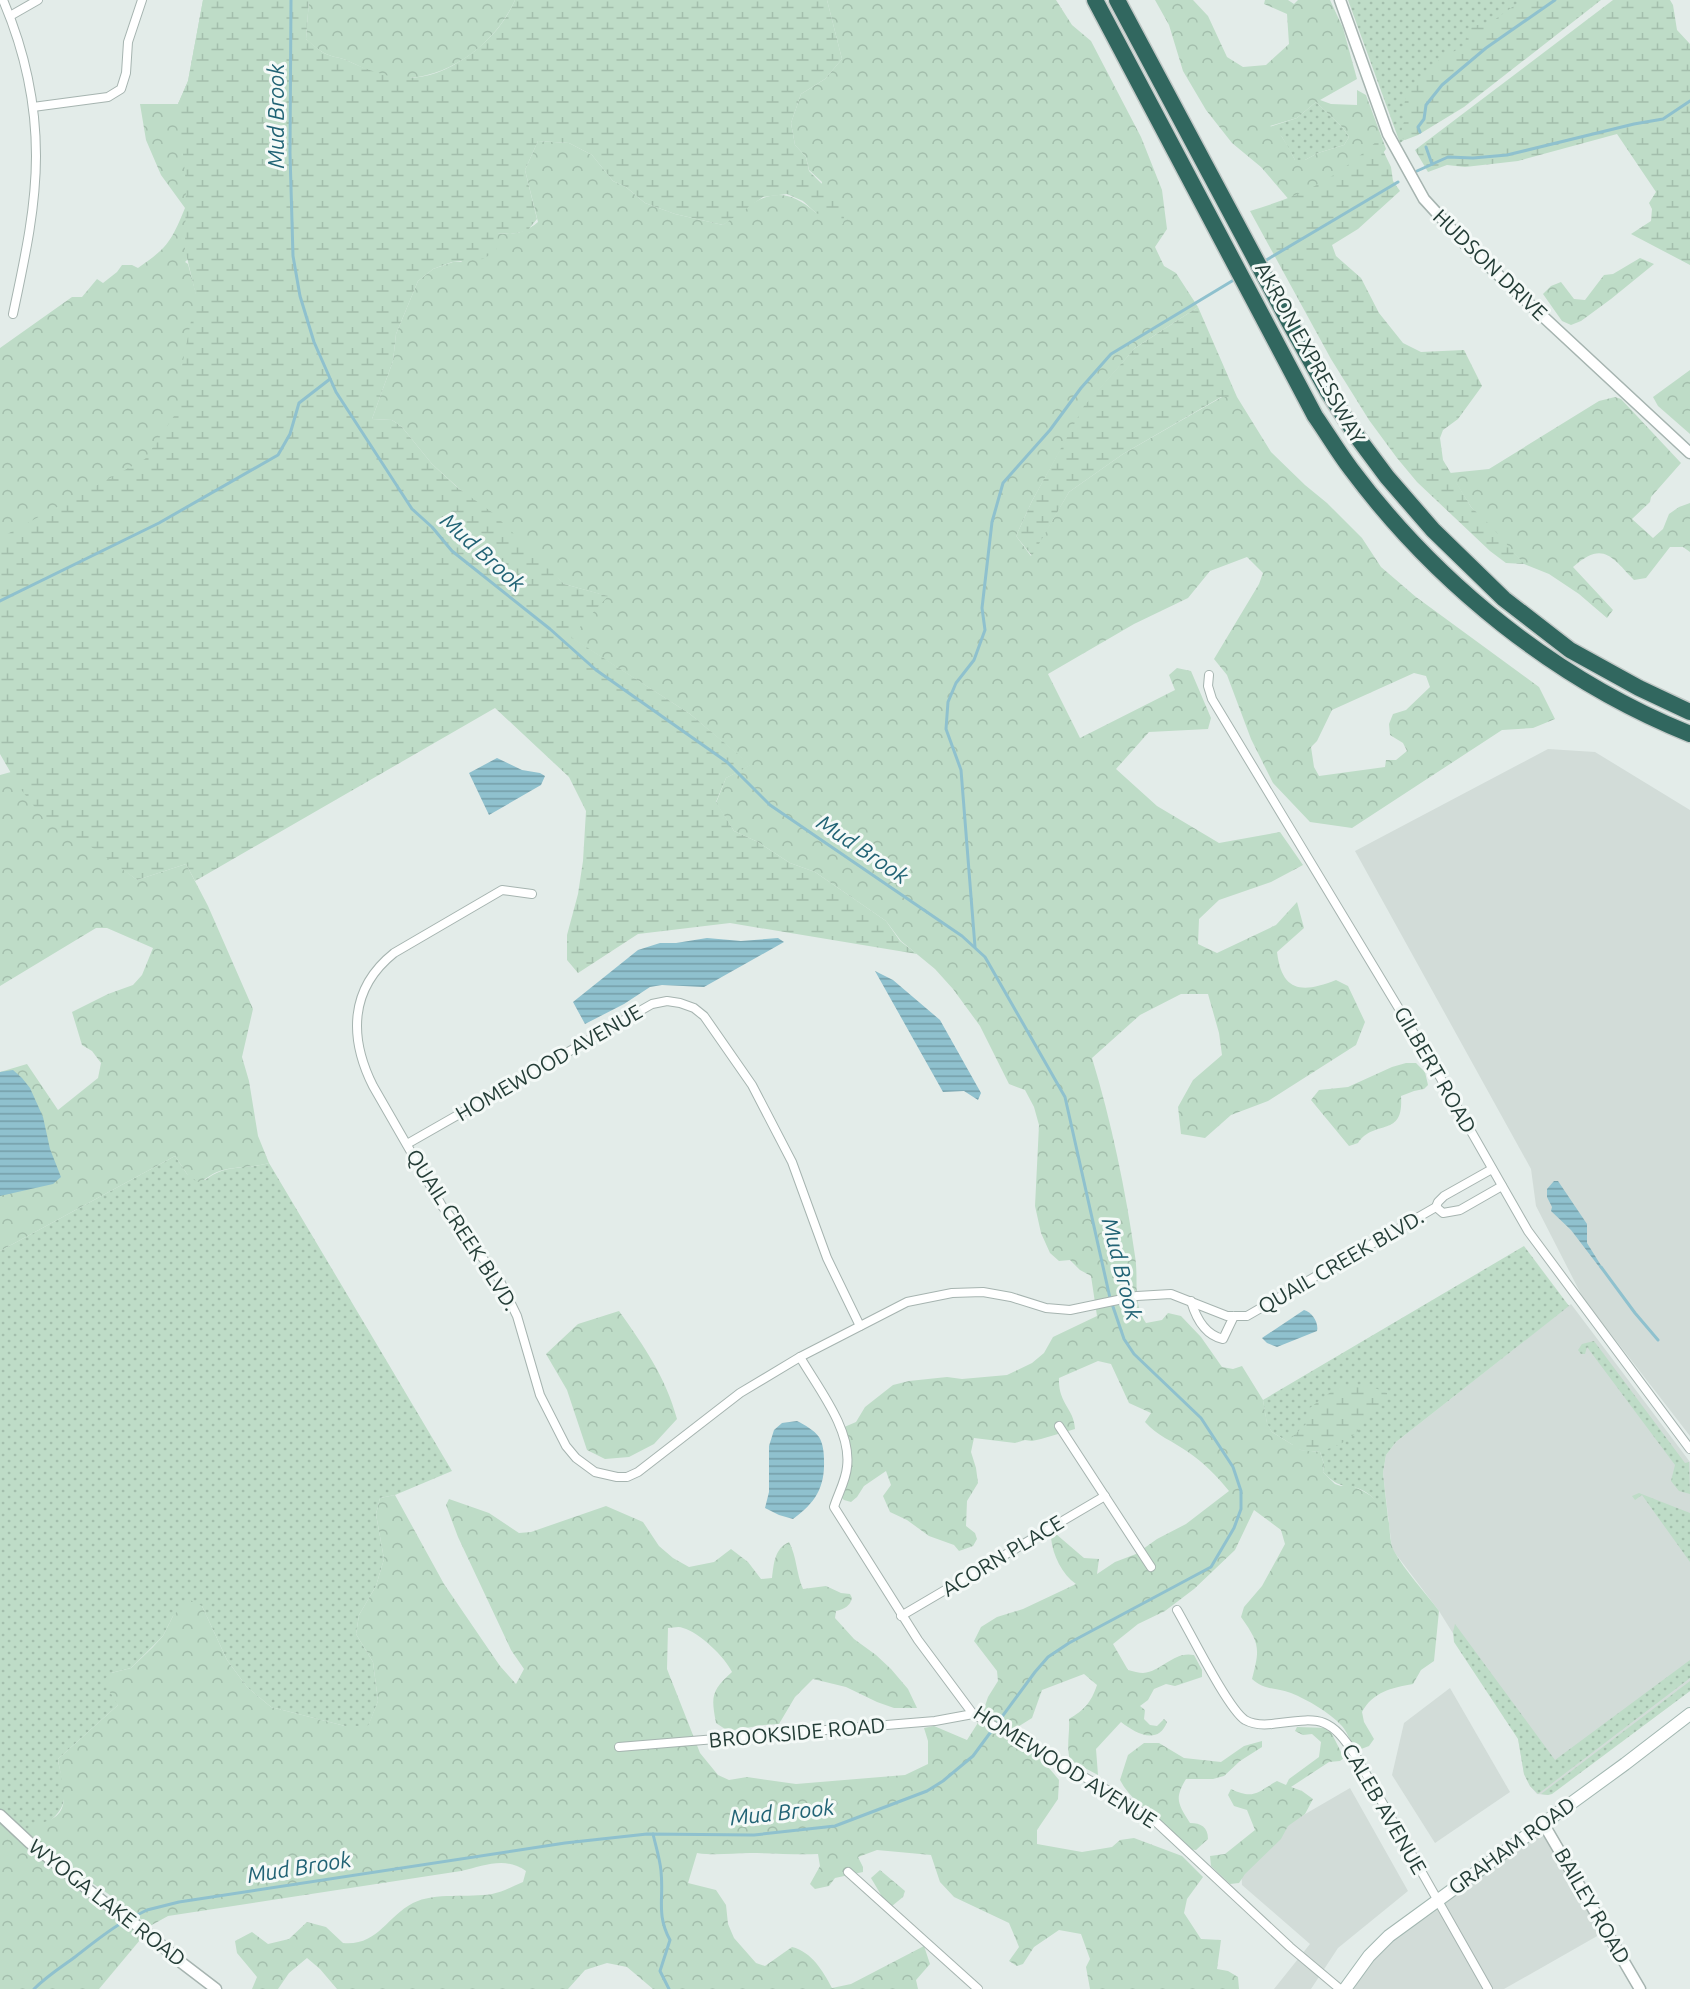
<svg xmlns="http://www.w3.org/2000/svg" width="1690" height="1989" font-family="Ubuntu,sans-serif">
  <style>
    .built { fill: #d2dcd8 }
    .grass { fill: url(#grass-dots) }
    .forest { fill: url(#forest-crowns); fill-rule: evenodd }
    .wetland { fill: url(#wetland-marsh) }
    .water { fill: url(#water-rules) }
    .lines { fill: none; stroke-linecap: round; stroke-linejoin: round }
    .stream { stroke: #8fc1ce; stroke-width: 3 }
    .minor-casing { stroke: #a6b4b0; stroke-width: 10 }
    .tertiary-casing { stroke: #a6b4b0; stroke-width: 13 }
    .secondary-casing { stroke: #a2b7b1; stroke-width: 14 }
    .motorway-casing { stroke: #c2c9c7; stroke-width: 19 }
    .minor { stroke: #fff; stroke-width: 8 }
    .tertiary { stroke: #fff; stroke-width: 10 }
    .secondary { stroke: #fff; stroke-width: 12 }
    .motorway { stroke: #31675f; stroke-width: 16 }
    .labels { text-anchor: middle; stroke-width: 6; stroke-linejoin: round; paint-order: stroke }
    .street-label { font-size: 21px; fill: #243d37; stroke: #f4f9f7 }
    .water-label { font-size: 22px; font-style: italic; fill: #216375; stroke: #f4f9f7 }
  </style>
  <defs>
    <pattern id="grass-dots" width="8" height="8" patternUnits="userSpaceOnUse" patternTransform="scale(1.5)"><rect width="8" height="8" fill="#bedcc7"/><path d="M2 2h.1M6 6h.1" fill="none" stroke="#a3beac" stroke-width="1.8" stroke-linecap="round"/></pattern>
    <pattern id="forest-crowns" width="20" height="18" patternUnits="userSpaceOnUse" patternTransform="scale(1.5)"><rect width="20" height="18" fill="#bedcc7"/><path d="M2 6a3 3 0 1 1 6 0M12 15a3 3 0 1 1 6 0" fill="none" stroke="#a3beac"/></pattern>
    <pattern id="wetland-marsh" width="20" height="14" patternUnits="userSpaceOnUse" patternTransform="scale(1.5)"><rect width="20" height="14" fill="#bedcc7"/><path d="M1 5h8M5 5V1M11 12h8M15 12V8" fill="none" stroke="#a3beac"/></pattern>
    <pattern id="water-rules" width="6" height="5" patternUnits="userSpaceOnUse" patternTransform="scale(1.5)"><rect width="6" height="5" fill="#8fc1ce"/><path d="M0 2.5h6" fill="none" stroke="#759ea8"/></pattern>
  </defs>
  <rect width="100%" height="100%" fill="#e3ece9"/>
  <g class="built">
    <polygon points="1548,749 1595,752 1690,810 1690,1436 1583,1298 1536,1206 1531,1169 1355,851"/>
    <polygon points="1571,1304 1690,1462 1690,1691 1548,1795 1537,1794 1530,1786 1524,1774 1518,1738 1439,1611 1392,1549 1383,1473 1386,1455 1396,1442"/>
    <polygon points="1450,1688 1510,1792 1435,1843 1392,1775 1404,1723"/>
    <polygon points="1350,1788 1408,1891 1338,1948 1311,1989 1274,1989 1310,1944 1242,1885 1240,1852"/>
    <polygon points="1543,1823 1606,1931 1504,1989 1345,1989 1369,1956"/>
  </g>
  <g class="grass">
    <polygon points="1348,0 1592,0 1534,46 1400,143"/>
    <polygon points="1316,102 1343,128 1349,137 1344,145 1318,153 1305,160 1295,160 1282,137 1269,127 1297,118"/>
    <path d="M175,1156L187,1174L205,1180C228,1163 244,1170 269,1163L452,1471L395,1495L380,1498L376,1514L384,1559L376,1586L359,1615L356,1634L373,1662L378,1701L368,1727L345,1726L271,1707L247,1687L227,1660L202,1606L173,1616L163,1636L131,1668L111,1673L118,1705L58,1759C59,1769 63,1778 64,1787C68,1813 48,1823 29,1834L30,1843L0,1815V1251Z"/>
    <path d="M1524,1246L1569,1306L1396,1442L1386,1455L1383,1473L1388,1518C1382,1507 1373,1495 1362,1490C1342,1481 1343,1492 1323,1472L1324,1464L1320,1452L1301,1450L1272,1432L1267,1424L1263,1400Z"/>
    <polygon points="1594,1341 1685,1463 1689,1462 1690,1494 1679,1491 1671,1481 1675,1465 1587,1347 1585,1354 1581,1354 1578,1350 1582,1344"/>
    <polygon points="1639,1493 1690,1513 1690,1562 1642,1495 1635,1500 1632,1496"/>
    <polygon points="1455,1624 1555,1760 1690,1660 1690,1678 1538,1794 1530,1786 1524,1774 1518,1739 1454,1642 1453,1632"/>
    <polygon points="1690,1681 1690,1691 1552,1794 1548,1795 1541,1794"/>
  </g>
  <g class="forest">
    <path d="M203,0L206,241L185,262L188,264L226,407L0,560V348L72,297H82L97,279L103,283L117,272L122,265H132L138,268C168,247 171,242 185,208L161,175L146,140L140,104H178L188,81Z"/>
    <path d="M309,0H515C495,45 445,82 394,78C377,76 362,67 346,60C339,57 331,57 324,53C318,50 312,44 306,39Z"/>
    <path d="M827,0H1056L1072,25L1091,41L1141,137L1162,190L1167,229L1155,247L1164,266L1176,273L1198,307L1135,348L1085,406L1032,501L1016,536L1031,556L1069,492L1123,454L1222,397H1237L1271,452L1305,485L1327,503L1362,538L1381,567L1416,597L1539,687L1555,719L1533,728L1502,730L1352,828L1310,822L1273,783L1251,739L1227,675L1214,659L1259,584L1263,573L1247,557L1210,571L1188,598L1134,624L1048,674L1080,738L1175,690L1169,675L1177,668L1191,671L1211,718L1208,729L1149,732L1116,769L1157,806L1219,843L1280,832L1303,865L1271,882L1219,900L1199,919L1198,944L1217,953L1276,925L1297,902L1304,928L1277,952C1282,993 1303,993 1336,980L1348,986L1365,1022L1356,1045L1268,1101L1231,1115L1205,1138L1181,1134L1178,1107L1193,1080L1222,1055L1219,1033L1208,994H1181L1140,1015L1092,1058C1111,1120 1126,1192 1135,1256C1139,1281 1132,1301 1146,1323L1162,1320L1168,1313L1181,1316L1201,1337L1222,1367L1233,1369L1242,1366L1263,1400L1267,1423L1272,1432L1301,1450L1320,1452L1324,1464L1323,1472L1335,1484L1341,1486L1346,1484C1365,1490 1386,1502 1389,1523C1390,1532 1390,1544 1394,1551C1405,1571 1425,1592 1439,1611L1434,1661L1421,1670L1413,1684C1391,1688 1373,1692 1362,1712L1364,1722L1374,1739L1369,1746L1356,1751C1351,1743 1348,1733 1342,1726C1329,1712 1308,1700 1291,1693C1277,1688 1264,1690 1252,1679C1260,1648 1260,1644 1241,1617L1244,1607L1262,1586L1285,1544L1281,1530L1254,1510L1235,1550L1194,1589L1165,1611L1138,1624L1113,1644L1128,1670C1133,1671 1139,1673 1143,1673C1163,1671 1173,1651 1194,1655L1202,1670V1677L1175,1686L1166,1684L1154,1689L1148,1700L1140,1706L1145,1710L1144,1719L1150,1725L1157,1726L1164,1719L1167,1722C1158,1746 1135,1733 1121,1722L1096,1749L1098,1775L1070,1760C1066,1745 1070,1734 1069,1719C1084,1710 1091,1703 1097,1685L1084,1674L1042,1690L1032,1718L1008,1733C1028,1747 1044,1761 1059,1780L1058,1799L1037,1830V1844L1082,1852L1112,1847L1120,1840L1134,1838L1182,1856L1203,1877L1187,1899L1184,1913L1201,1939L1221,1940L1217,1969L1228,1971L1238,1977L1239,1989H1090L1086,1967L1090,1959L1081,1934L1059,1930L1034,1947L1023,1964L1017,1966L1009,1961L1019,1947L1009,1923L954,1897L940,1882L931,1855L877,1850L858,1857L863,1867V1872L835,1878L829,1886L815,1889L810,1884L820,1866L818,1854C795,1855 773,1853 750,1853C732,1853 716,1856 697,1853L688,1883L716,1890L726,1905L728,1924L734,1938L756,1963L765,1966L792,1947C812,1952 823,1971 832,1988L851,1984L924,1946L930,1964L916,1980L918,1989H653L627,1967L607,1963L585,1970L568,1989H337L320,1969L307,1958L289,1973L278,1989H252L257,1977L237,1953L235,1941L252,1932L268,1944L289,1939L307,1922L326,1927L343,1943C378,1946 386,1917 413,1903C435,1892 469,1898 492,1894C503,1892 513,1886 523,1882L526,1871C505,1856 484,1866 461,1871L168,1916L150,1926L103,1890L73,1871L29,1834L35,1824C77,1818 62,1788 58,1759L118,1705L103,1681L111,1673L131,1668L152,1648L163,1636L173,1616L188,1599L202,1606L227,1660L247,1687L271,1707L345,1726H368L378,1701L373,1662L356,1634L359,1615L376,1586L384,1559L376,1514L380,1498L395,1495L444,1584L500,1666L516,1684L524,1669L511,1650L458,1537L446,1505L449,1499L489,1513L519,1533L531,1532L606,1506L643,1522L659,1546L673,1558L689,1567L714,1562L731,1549L748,1562L761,1579L772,1578C774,1564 774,1549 789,1542C797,1557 796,1573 803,1589L826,1586L841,1593L850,1594L852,1598C850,1606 845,1609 836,1611L835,1618L854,1639L876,1655L891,1669L908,1689L917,1708H894L877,1702L846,1687L813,1679L795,1697L779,1724L764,1725L728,1731L716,1723C711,1696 711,1691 732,1672C725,1657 699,1632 683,1628C679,1626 673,1628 668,1628L667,1669L700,1753L718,1775L729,1780L747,1777L796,1784L905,1775L928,1764V1741L924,1728L934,1726L967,1740L981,1718L988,1697L998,1681L997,1671L974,1641L981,1627L997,1617L1023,1609L1076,1584C1062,1574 1053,1556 1051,1538L1056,1534L1084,1558L1099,1559L1097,1574L1115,1562L1136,1554L1157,1539L1186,1524L1229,1491C1217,1476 1203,1462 1188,1452C1173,1441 1157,1436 1145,1422L1151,1413L1129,1403L1111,1364L1098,1361L1059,1378C1058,1404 1074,1408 1075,1429L1041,1439L1032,1441L1025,1440L1015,1443L974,1438L971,1452L976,1468L978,1483L967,1501L966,1526L975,1533L977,1539L973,1546L959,1551L954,1545L929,1536L907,1520L890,1512L883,1496L891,1485L886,1471L864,1486L857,1497L851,1502L844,1500L838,1494L847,1467L842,1428L856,1422L865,1407L893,1385L909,1381L947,1377L962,1379L1007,1375L1032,1363L1044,1353L1053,1337L1097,1316L1091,1276L1080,1270L1070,1260L1059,1261L1050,1253L1041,1233L1035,1206L1039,1125L1034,1107L1025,1090L1009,1084L980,1026L953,989L935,969L901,941L886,921L815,872L790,863L758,842L734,831L716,803L726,778L750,765L690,714L570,637L607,596L564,584L432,464L402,427L392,420L372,419L393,361L396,334L418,281L433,269L453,262H461L497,233C514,235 525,233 538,222L525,170L538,141L569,143L592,155L613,181L626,187L645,203L675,214L723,225C756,199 779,179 816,213L822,182L809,170L806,157L795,145L791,123L801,94L825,79L842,59ZM1414,673L1426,676L1430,687L1406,710L1393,714L1389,724L1390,735L1403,743L1407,751L1396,760H1386L1385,767L1319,776L1314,767L1311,747L1317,741L1332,710Z"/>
    <path d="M1155,0H1193L1208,16L1227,57L1243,67L1266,65L1289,44L1287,14L1264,4L1265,0H1288L1294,4L1298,0H1330L1343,28L1357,79L1320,100L1331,104L1357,105V90L1366,95L1386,149L1381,156L1291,202L1261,167L1232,143L1206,110L1183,71L1169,25ZM1316,102L1343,128L1349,137L1344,145L1318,153L1305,160H1295C1288,147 1283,134 1270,126L1297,118Z"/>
    <polygon points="1640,258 1654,264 1611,299 1581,321 1571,325 1562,321 1543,294 1551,286 1561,282 1574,299 1585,300 1604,275 1613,274"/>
    <polygon points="1690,370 1690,434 1658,406 1653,397"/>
    <path d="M1615,397L1621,399L1681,463L1651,497L1650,502L1632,519L1653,538L1663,529L1669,514L1679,507L1690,503V552L1683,547H1670L1646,578L1634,580C1612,557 1603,540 1573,567L1613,610L1607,618L1579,594L1549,574L1524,564L1471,507L1450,473L1489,469L1599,401Z"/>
    <path d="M11,772L24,792L137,880L186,864L208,906L253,1009L242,1057L249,1081L258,1136L269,1163C253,1168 236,1166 220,1171C212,1173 206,1180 198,1182L187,1174L175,1156L0,1251V1072L27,1064L58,1110L98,1078L101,1063L92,1051L82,1045L72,1012L108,994L133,985L142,975L153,948L107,928H96L0,986V775Z"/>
    <path d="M1406,1063H1416L1425,1072L1428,1085L1424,1089L1414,1091L1401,1096C1404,1139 1375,1118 1358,1143L1349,1146L1311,1100L1319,1090L1348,1087L1392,1067Z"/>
    <path d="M619,1311C644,1346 666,1378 677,1419L654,1444L629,1457L605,1459L587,1450L567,1390L546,1354L578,1324Z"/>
    <path d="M1297,1727L1329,1728L1344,1758L1340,1761L1329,1762L1291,1787L1302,1791L1313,1799L1305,1814L1288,1826L1281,1839L1245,1874L1239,1883L1230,1884L1211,1866L1210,1856L1225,1854L1255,1830L1247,1810L1234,1806L1228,1795L1231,1789C1254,1800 1257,1792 1277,1781L1286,1785L1289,1779L1319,1757L1321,1742L1312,1734L1303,1735L1295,1731Z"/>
    <path d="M1262,1741V1747L1240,1761L1224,1776L1213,1779H1186C1174,1799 1178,1804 1190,1823C1201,1823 1208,1827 1208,1839L1196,1850L1188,1849C1179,1840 1170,1830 1160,1821C1145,1807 1130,1799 1120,1780L1128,1755L1144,1743H1159L1184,1758L1221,1762L1244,1746Z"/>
    <polygon points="0,1815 145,1934 99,1989 0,1989"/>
    <polygon points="880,1870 905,1891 903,1897 892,1906 884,1900 871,1878"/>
  </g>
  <g class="wetland">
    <path d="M203,0H309L306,39C312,43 318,50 324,53C331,57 339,57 346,60C393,82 423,87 468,56C489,41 505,23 515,0H827L842,59L825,79L801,94L791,123L795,145L806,157L809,171L834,196L844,217L843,224L816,213L803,201L787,194L763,197L723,225L675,214L645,203L626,187L613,181L592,155L569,143L538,141L525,170L537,219L527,231L510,234L498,233L496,251L483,259L452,262L433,269L418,281L396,334L393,361L372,419L392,420L402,427L432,464L458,488L493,513L564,584L608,596L571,637L690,714L751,765L726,778L716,802L734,831L758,842L790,863L815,872L886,921L900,941L917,954L730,923L638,934L578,973L567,960V935L578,894L583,861L586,811L569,777L495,708L195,881L186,864L137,880L96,850L45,820L19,787L0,754V538L145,459L178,410L181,371L196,296L185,249L186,183L178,104L188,81Z"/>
    <polygon points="1522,0 1601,0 1464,107 1418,135 1405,140 1400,136 1405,118 1404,107 1406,94 1416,86 1418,79 1431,65 1463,46 1472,26 1490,23"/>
    <polygon points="1613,0 1670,0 1673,5 1677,30 1690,44 1690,265 1631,234 1651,221 1652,209 1649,203 1656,192 1617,134 1518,161 1465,167 1447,165 1428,172 1415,150"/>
    <path d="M1378,140L1391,167L1393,181L1400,191L1358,229L1332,245L1336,256L1361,278L1379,313L1403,343L1421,352L1464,350L1482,386L1458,419L1443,430L1440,438L1443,460L1471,507L1491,526L1524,564L1506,563L1490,551L1417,482L1397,458L1369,420L1331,359L1250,211C1306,194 1335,179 1378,140Z"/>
    <polygon points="1198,307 1237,397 1221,397 1123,454 1069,492 1032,556 1016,536 1032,501 1084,406 1135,348"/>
    <path d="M1340,1385C1356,1386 1373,1385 1387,1393V1398L1368,1419L1357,1424L1358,1431C1340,1448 1316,1457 1292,1447L1294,1441L1291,1438L1306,1424L1307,1410Z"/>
  </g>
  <g class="water">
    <polygon points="497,758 522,770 540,773 545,776 541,785 489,815 469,773"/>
    <polygon points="707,938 741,941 778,938 784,942 704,987 662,985 650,987 624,1004 585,1024 573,1002 638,950 660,943 676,943"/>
    <polygon points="875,971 893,980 940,1020 981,1093 978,1100 964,1091 943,1092"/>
    <polygon points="13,1070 22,1078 30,1088 43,1117 50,1149 61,1177 53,1184 0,1196 0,1072"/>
    <polygon points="1554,1181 1558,1181 1587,1224 1587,1243 1602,1267 1600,1268 1571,1230 1551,1211 1552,1207 1547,1197 1547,1189"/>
    <path d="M1304,1310C1312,1312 1319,1323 1317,1331L1277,1347L1267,1343L1262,1338Z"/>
    <path d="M797,1421C805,1425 814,1430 819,1437C823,1443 824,1453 824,1460C825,1488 815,1503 793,1519L779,1515L765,1508L769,1492V1446L774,1430L782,1423Z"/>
  </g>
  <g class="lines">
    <g class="stream">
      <polyline points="1420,132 1418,127 1424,119 1426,105 1442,85 1486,48 1555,0"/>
      <polyline points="1426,147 1432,164"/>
      <polyline points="1417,171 1448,157 1473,158 1507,155 1634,124 1663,119 1690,101"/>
      <polyline points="1263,262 1398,182"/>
      <polyline points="0,601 159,523 278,455 290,434 299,403 330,379"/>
      <polyline points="975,947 961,770 946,729 948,702 956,683 974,660 985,630 982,608 992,522 1003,483 1050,430 1081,388 1111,354 1237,278"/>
      <polyline points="1601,1267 1635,1313 1658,1340"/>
      <path d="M653,1834C656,1847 660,1859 661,1871C664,1899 656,1914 670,1940L660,1971L669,1989"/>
      <polyline points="131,1918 147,1910 179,1902 565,1843 647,1834 754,1835 835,1826 927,1791 943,1781 973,1756 1035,1672 1048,1657 1069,1643 1211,1567 1234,1528 1241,1509 1241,1491 1233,1467 1201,1418 1134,1354 1124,1339 1110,1298 1065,1097 985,957 962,936 770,805 727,762 596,670 550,629 452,551 432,527 412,509 336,392 314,342 300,296 293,256 290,153 291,0"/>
      <path d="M34,1989C47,1976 60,1968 75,1957C92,1944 107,1931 125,1921"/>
    </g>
    <g class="minor-casing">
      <g id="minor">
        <path d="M3,0C24,49 36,102 36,156C36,209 24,262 13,314"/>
        <polyline points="10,16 38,0"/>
        <polyline points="33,107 108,97 121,89 126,73 128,42 142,0"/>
        <polyline points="1209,675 1208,686 1212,699 1436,1070 1528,1231 1690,1449"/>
        <path d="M532,894L502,890L394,953C349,989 349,1038 373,1086L442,1206L499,1279L517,1316L540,1395L566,1446L576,1458L595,1472L617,1477H627L638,1472L740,1393L800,1357L907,1302L952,1293L983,1292L1011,1297L1046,1308L1070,1310L1137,1296L1171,1294L1227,1316H1247L1436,1207L1438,1202L1444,1196L1492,1169"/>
        <polyline points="407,1144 652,1004 667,1001 680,1003 694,1008 704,1016 752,1085 792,1162 827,1258 860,1326"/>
        <polyline points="1436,1207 1443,1213 1460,1210 1502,1186"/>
        <path d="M1191,1301C1196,1318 1205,1335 1223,1339L1234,1316"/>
        <path d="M800,1357C818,1388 852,1430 847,1467C846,1480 838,1494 834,1507L918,1640L973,1714L1116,1795L1156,1822L1290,1947L1340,1989"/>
        <polyline points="1059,1426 1151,1567"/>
        <path d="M1177,1610C1190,1632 1228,1709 1245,1720C1254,1725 1263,1725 1272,1724C1320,1718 1329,1714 1357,1758L1488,1989"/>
        <polyline points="901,1616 1105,1496"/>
        <polyline points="619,1747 935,1721 973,1714"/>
        <polyline points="848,1872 978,1989"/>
      </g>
    </g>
    <g class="tertiary-casing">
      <g id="tertiary">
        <polyline points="1340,0 1388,134 1424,199 1466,245 1690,453"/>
        <polyline points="0,1815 30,1843 105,1903 145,1931 182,1963 216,1989"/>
        <polyline points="1543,1823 1640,1989"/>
      </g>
    </g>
    <g class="secondary-casing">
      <polyline id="secondary" points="1345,1989 1369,1956 1389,1936 1625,1764 1690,1714"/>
    </g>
    <g class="motorway-casing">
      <g id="motorway">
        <path d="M1095,0L1315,416C1327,433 1338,452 1351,469C1437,584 1556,680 1690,734"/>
        <polyline points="1117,0 1289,322 1328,392 1358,438 1387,477 1433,530 1504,599 1570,650 1639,688 1690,712"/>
      </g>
    </g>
    <use href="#minor" class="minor"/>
    <use href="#tertiary" class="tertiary"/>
    <use href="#secondary" class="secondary"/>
    <use href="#motorway" class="motorway"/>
  </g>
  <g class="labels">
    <g class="street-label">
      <text transform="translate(1490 265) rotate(44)" y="7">HUDSON DRIVE</text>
      <text transform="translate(1310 353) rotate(61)" y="7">AKRON EXPRESSWAY</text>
      <text transform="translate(549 1063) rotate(-30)" y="7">HOMEWOOD AVENUE</text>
      <text transform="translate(1435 1070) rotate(60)" y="7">GILBERT ROAD</text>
      <text transform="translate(462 1230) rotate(57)" y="7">QUAIL CREEK BLVD.</text>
      <text transform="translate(1341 1262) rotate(-30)" y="7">QUAIL CREEK BLVD.</text>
      <text transform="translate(1003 1556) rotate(-31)" y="7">ACORN PLACE</text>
      <text transform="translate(797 1733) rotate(-5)" y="7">BROOKSIDE ROAD</text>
      <text transform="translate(1065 1767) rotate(32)" y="7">HOMEWOOD AVENUE</text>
      <text transform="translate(1384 1809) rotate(60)" y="7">CALEB AVENUE</text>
      <text transform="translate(1512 1846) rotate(-36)" y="7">GRAHAM ROAD</text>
      <text transform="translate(107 1903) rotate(38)" y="7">WYOGA LAKE ROAD</text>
      <text transform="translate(1592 1906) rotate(60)" y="7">BAILEY ROAD</text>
    </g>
    <g class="water-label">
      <text transform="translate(276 116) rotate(-90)" y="8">Mud Brook</text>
      <text transform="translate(483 552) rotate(42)" y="8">Mud Brook</text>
      <text transform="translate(863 849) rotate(34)" y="8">Mud Brook</text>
      <text transform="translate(1122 1269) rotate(76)" y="8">Mud Brook</text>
      <text transform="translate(782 1812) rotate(-6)" y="8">Mud Brook</text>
      <text transform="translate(299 1867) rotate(-9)" y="8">Mud Brook</text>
    </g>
  </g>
</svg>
